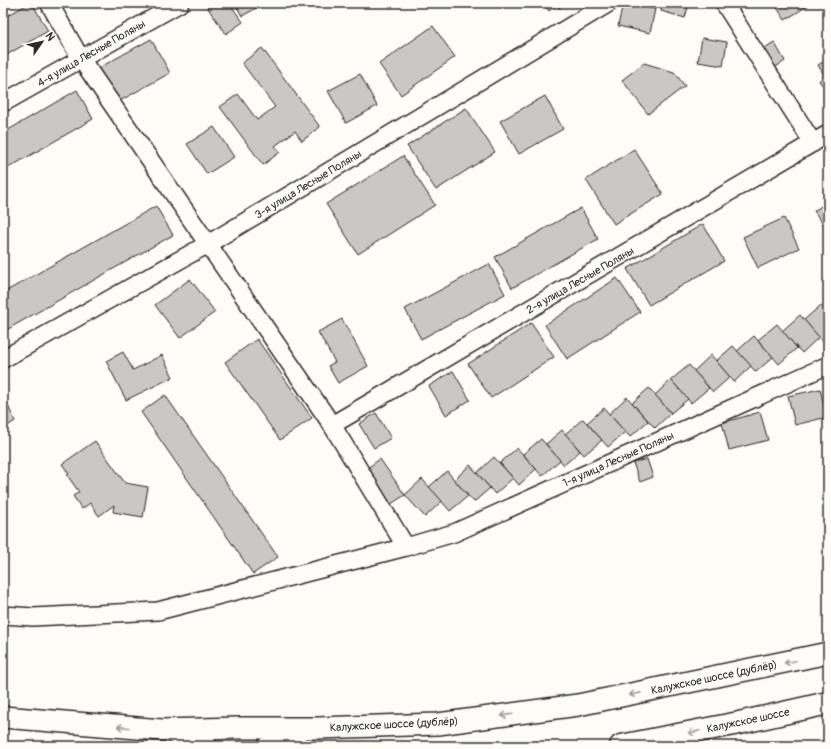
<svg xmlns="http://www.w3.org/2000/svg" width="831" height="749" font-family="Pangolin,sans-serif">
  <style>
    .building { fill: #c9c8c4; stroke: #2b2b2b }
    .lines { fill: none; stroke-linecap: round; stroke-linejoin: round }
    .minor-casing { stroke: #2b2b2b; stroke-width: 20 }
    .major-casing { stroke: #2b2b2b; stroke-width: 24 }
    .highway-casing { stroke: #2b2b2b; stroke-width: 25 }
    .minor { stroke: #fdfcf7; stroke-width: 17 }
    .major { stroke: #fdfcf7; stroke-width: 21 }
    .highway { stroke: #fdfcf7; stroke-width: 22 }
    .oneway { stroke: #9e9e9b }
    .labels { text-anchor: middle; stroke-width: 3; stroke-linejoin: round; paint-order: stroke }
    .street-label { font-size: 11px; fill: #2b2b2b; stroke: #fdfcf7 }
  </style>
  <rect width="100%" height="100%" fill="#fdfcf7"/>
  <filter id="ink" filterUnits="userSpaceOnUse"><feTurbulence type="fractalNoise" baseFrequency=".025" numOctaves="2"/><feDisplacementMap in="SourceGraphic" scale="8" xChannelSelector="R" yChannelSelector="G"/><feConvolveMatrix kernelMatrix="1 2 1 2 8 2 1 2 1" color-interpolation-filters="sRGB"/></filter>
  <g filter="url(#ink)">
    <g class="building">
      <polygon points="30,3 32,3 48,31 3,57 3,18"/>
      <polygon points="213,3 229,3 243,22 226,34 207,7"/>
      <polygon points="235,3 261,3 262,5 242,16"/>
      <polygon points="543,3 566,3 559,8 557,5 549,11"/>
      <polygon points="623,3 655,9 650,33 618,26"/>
      <polygon points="663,3 689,3 685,18 661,11"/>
      <polygon points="774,3 808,3 809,5 785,20"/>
      <polygon points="433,26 455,57 401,95 379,64"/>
      <polygon points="702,38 727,42 723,66 698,62"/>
      <polygon points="151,39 170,73 116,103 97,69"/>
      <polygon points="774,42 785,61 771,70 760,51"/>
      <polygon points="262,48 320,127 302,141 295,131 275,146 280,152 263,165 220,107 238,94 257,120 275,107 242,63"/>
      <polygon points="828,59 828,92 819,81 824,75 818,65"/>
      <polygon points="644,63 674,72 685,86 648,114 622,80"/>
      <polygon points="360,74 377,106 346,123 328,91"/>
      <polygon points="77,90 93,119 3,171 3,133"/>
      <polygon points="545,96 563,129 519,154 500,121"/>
      <polygon points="466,108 495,152 436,190 407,146"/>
      <polygon points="214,127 234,157 207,174 187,144"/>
      <polygon points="634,149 663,194 614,224 586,180"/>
      <polygon points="403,156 435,205 358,254 326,204"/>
      <polygon points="828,193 828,231 814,211 827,202 823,197"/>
      <polygon points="156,206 173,235 8,329 3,320 3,293"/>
      <polygon points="581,208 598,239 512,288 495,257"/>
      <polygon points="784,218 799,248 758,268 743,237"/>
      <polygon points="703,224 724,261 649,305 627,269"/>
      <polygon points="489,264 505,294 421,339 405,309"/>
      <polygon points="617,278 640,312 567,359 545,325"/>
      <polygon points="190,279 215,312 180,338 155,305"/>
      <polygon points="821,305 828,314 828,338 823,342 804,320"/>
      <polygon points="800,315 819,337 802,353 782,331"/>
      <polygon points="342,319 368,366 338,383 328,366 335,362 318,332"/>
      <polygon points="531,323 554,357 491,398 468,364"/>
      <polygon points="777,324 797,348 779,364 758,340"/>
      <polygon points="754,336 773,357 756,372 737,351"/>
      <polygon points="257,339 312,418 280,440 225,362"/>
      <polygon points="733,346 751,366 734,382 716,361"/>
      <polygon points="123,352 133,370 162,355 173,377 126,400 106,361"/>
      <polygon points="711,355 730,377 713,392 694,371"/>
      <polygon points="689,365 709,388 691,403 671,380"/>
      <polygon points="453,371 470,400 446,415 429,386"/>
      <polygon points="671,380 688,399 671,413 655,395"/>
      <polygon points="649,388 671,413 655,428 632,403"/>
      <polygon points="820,389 827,417 795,425 788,396"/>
      <polygon points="3,395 15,421 3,429"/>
      <polygon points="165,395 278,557 253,574 141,412"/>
      <polygon points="627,397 648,421 630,437 609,414"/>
      <polygon points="604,408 625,432 608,447 587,423"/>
      <polygon points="760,412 768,440 729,450 722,423"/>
      <polygon points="376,413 391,438 374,448 359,424"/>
      <polygon points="583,419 602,440 584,455 565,434"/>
      <polygon points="562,430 580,451 564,465 546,444"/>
      <polygon points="541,439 560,460 542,476 523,454"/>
      <polygon points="95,441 125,483 148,487 143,517 113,512 114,505 99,516 90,503 82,509 73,496 79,492 67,475 69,474 62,464"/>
      <polygon points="517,448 536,469 519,485 500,463"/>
      <polygon points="494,457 513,478 495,494 477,473"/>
      <polygon points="380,459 405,495 391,504 366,469"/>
      <polygon points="647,459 653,477 640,482 633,463"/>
      <polygon points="470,465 490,488 474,502 454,480"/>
      <polygon points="447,471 468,496 450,511 429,487"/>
      <polygon points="422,479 442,501 425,517 405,495"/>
    </g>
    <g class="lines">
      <g class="minor-casing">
        <g id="minor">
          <polyline points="49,3 81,59 332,425 406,547"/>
          <polyline points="724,3 813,143"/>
          <polyline points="3,103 180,3"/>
          <polyline points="3,359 208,244 609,3"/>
          <polyline points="332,425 828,134"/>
          <polyline points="3,615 33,617 158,611 406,547 454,533 828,365"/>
          <polyline points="266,746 282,737 300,732"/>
        </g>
      </g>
      <g class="major-casing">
        <g id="major">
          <polyline points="3,717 162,730 238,728 318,728 438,724 578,705 828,653"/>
          <polyline points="176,734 194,739 206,746"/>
        </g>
      </g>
      <g class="highway-casing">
        <polyline id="highway" points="621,746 739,723 828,703"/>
      </g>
      <use href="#minor" class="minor"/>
      <use href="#major" class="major"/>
      <use href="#highway" class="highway"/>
    </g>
    <defs><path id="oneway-shaft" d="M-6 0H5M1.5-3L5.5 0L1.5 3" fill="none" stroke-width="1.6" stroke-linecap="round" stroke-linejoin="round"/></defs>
    <g class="oneway">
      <use href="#oneway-shaft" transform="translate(790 662) rotate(168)"/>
      <use href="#oneway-shaft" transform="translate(635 694) rotate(169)"/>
      <use href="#oneway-shaft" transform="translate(507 715) rotate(172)"/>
      <use href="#oneway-shaft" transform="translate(123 727) rotate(-175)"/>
      <use href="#oneway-shaft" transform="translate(694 732) rotate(168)"/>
    </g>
  </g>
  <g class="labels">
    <g class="street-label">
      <text transform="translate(91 53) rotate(-30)" y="4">4-я улица Лесные Поляны</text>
      <text transform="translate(308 184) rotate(-31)" y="4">3-я улица Лесные Поляны</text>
      <text transform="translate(580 280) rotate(-30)" y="4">2-я улица Лесные Поляны</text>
      <text transform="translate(618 459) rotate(-24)" y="4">1-я улица Лесные Поляны</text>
      <text transform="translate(714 677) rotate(-12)" y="4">Калужское шоссе (дублёр)</text>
      <text transform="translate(748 720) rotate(-12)" y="4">Калужское шоссе</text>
      <text transform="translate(394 724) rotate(-3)" y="4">Калужское шоссе (дублёр)</text>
    </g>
  </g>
  <rect width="831" height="749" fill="none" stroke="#fdfcf7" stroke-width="16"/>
  <rect x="8" y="8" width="815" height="733" fill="none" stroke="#2b2b2b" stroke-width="1.5" filter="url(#ink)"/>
  <g transform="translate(42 42) rotate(56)" stroke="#fdfcf7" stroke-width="3" paint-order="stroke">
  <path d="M0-3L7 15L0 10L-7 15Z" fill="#2b2b2b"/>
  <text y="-6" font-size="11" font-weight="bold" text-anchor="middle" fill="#2b2b2b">N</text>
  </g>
</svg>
